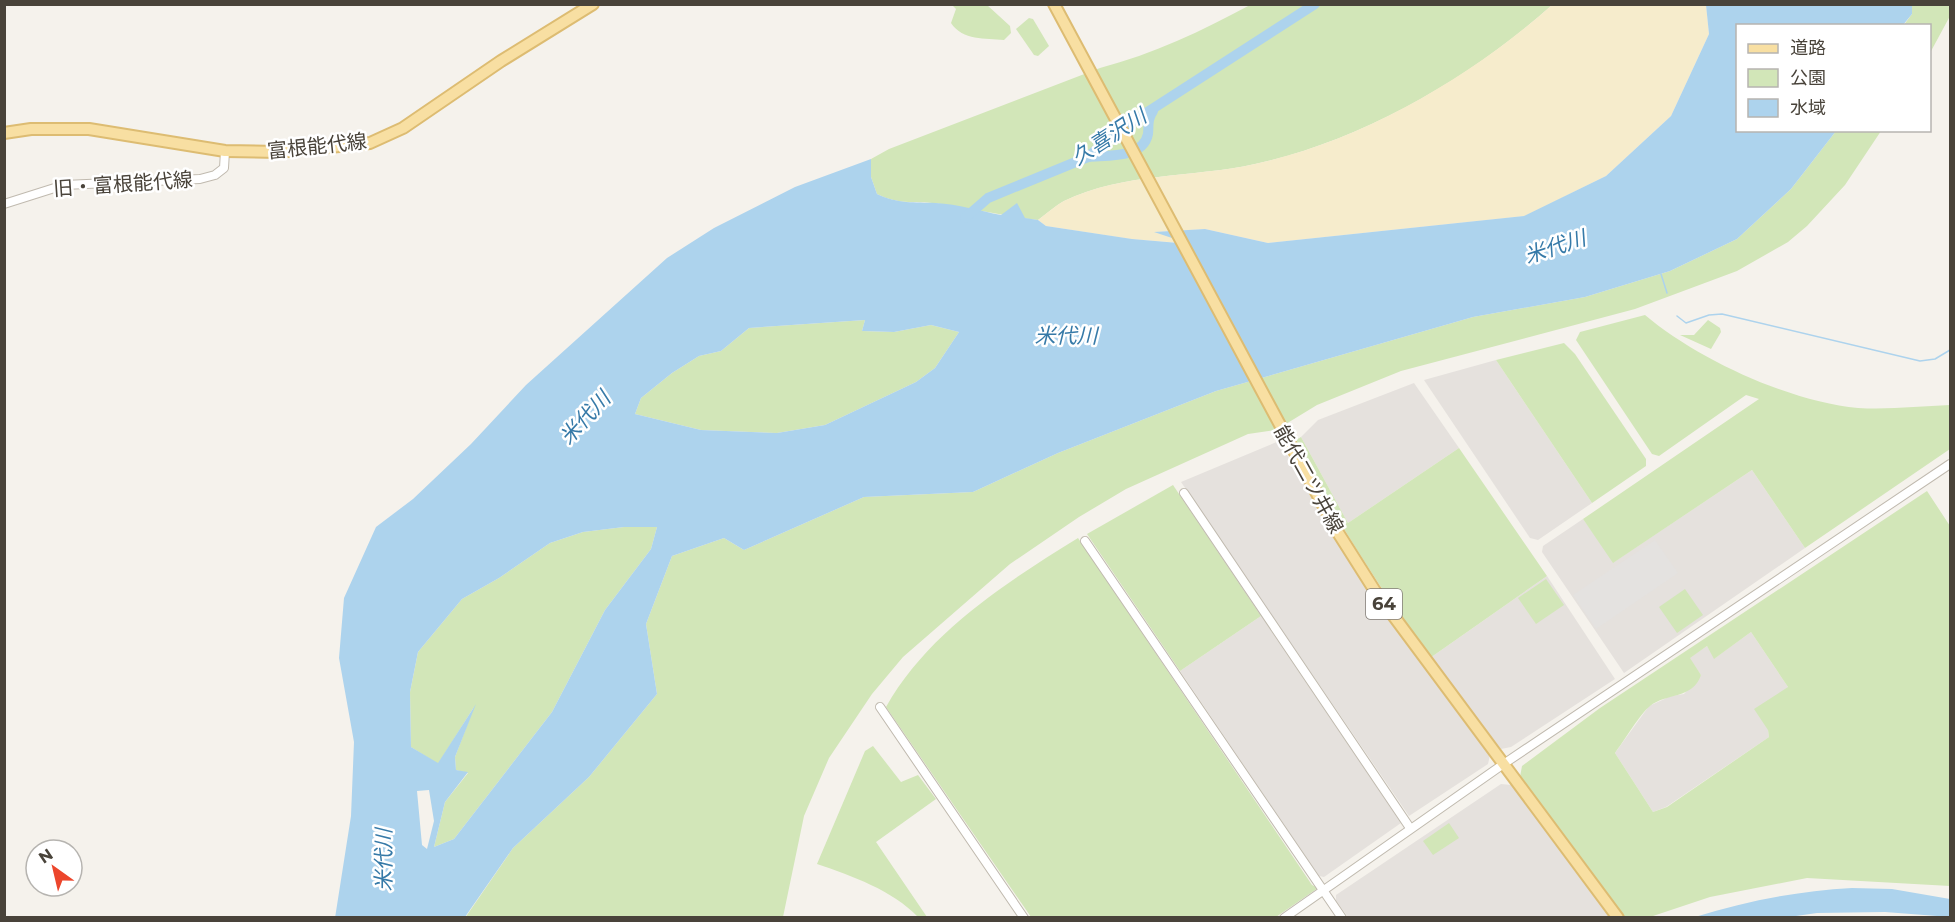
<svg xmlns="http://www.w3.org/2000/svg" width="1955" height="922" font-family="Montserrat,'Noto Sans JP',sans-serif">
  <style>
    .industrial { fill: #e5e1dd }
    .green { fill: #d2e6b8; fill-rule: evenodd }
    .sand { fill: #f6eccc }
    .parking { fill: #e4e2e0 }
    .water { fill: #add3ed; fill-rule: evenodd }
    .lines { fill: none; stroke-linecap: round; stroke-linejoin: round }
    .stream { stroke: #add3ed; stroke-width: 1.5 }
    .river { stroke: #add3ed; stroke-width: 10 }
    .minor-casing { stroke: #c0baaf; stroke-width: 10 }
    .major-casing { stroke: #ddbc72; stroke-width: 14 }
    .minor { stroke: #fff; stroke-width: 8 }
    .major { stroke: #f8dfa2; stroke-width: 10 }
    .labels { text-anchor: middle; stroke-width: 5; stroke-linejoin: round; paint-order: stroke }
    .shield { fill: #fff; stroke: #807b75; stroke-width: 1.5 }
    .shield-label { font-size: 18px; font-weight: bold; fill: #49433a }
    .street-label { font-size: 20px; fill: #49433a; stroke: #fff }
    .water-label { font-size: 21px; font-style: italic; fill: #367aa8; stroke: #fff }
  </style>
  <rect width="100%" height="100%" fill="#f5f2ec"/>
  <g class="industrial">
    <polygon points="1496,360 1592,503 1538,540 1530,538 1424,380"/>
    <polygon points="1414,383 1459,448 1348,523 1301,437 1318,420"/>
    <polygon points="1279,441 1367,591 1490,755 1488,764 1409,816 1181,482"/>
    <polygon points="1752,470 1805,548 1624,673 1542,552 1543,546 1583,519 1614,562"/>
    <polygon points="1547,576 1615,679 1511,747 1501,749 1430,658"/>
    <polygon points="1261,616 1401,823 1324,877 1319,876 1180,671"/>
    <polygon points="1751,632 1788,687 1768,730 1769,737 1666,807 1653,812 1615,753 1649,706 1671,696 1684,694 1701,675 1689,658 1707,646 1715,658"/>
    <polygon points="1501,784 1511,785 1611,916 1348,917 1336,901 1336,895"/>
  </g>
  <g class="green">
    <path d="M952,5H987L1010,26L1011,33L1004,40C985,38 963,41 951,23L956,9Z"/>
    <path d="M1250,5H1552C1472,77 1362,141 1255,164C1192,178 1124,172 1064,201C1055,206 1046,214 1038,220C1005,216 973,209 941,204C916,200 901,206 877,194L871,177V159L889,149L1100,68C1153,54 1202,31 1250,5Z"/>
    <polygon points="1912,5 1950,5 1950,16 1930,53 1930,26 1903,26 1912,14"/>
    <polygon points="1029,18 1033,19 1049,46 1038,56 1034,55 1016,29"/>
    <polygon points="1836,131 1881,131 1845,185 1807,226 1788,242 1737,271 1635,309 1401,371 1317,405 1276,430 1248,434 1126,489 1079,517 1010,564 903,657 872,694 829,758 804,816 783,917 465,918 513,848 589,777 657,694 646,624 672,556 724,538 744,550 864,497 973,492 1058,453 1216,391 1473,317 1585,297 1670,271 1737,239 1791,189"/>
    <path d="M1645,315C1697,359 1790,402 1858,408C1889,410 1920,406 1950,405V449L1805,548L1752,470L1613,563L1583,519L1759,399L1746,395L1659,456L1652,454L1576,340L1580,332Z"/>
    <polygon points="865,320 862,331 894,332 931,325 959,332 935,368 916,382 825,425 777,433 701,430 635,414 641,398 672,373 699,356 721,351 749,328"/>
    <polygon points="1708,320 1720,328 1721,332 1711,349 1680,335 1694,335"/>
    <polygon points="1564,343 1575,354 1646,459 1646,466 1592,503 1496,360"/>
    <path d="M1301,437L1348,523L1459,448L1547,576L1430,658C1380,588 1334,517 1294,441Z"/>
    <polygon points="1173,485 1261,616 1180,671 1087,534"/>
    <path d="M1927,491L1950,526V886L1807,878L1710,897L1650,917H1624L1520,777L1522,766L1600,708ZM1751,632L1788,687L1754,709L1768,730L1769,737L1667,807L1653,812L1615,753C1624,741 1640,714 1650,706C1666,693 1693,699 1701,675L1690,658L1707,646L1714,659Z"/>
    <polygon points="624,527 657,527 651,549 605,610 552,712 454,839 434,847 445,802 468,773 456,770 455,757 474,707 438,764 411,747 410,692 418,652 462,599 499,578 550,543 583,532"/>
    <path d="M1078,538L1312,885L1318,888L1276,917H1031L886,707C928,632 1007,582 1078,538Z"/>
    <polygon points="1546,579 1564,605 1536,624 1518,598"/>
    <polygon points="1685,589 1703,615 1677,633 1659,607"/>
    <path d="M873,746L901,782L918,775L936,799L876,842L927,917H918C892,890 852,876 817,864L865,751Z"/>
    <polygon points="1449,823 1459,838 1433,855 1423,841"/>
  </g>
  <path class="sand" d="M1552,5H1706L1709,34L1671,116L1606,176L1525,216L1268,243L1205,229L1156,232L1193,244L1131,239L1046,226L1038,220C1046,214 1055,206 1064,201C1124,172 1192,178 1255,164C1362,141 1471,77 1552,5Z"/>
  <polygon class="parking" points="1655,540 1678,573 1596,629 1573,595"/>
  <g class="water">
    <path d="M1706,5H1912V14L1903,25L1738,26V130L1836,131L1791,189L1737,239L1670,271L1585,297L1473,317L1216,391L1058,453L973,492L864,497L744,550L724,538L672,556L646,624L657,694L589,777L513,848L465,917L335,918L351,816L354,742L339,658L344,598L376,527L413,499L471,444L526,385L667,258L714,228L795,187L871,159V177L877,194C898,204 914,202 936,203C958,204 980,211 1001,215L1017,203L1025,218L1038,220L1046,226L1132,239L1190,244L1154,232L1205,229L1268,243L1524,216L1606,176L1671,116L1709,34ZM865,320L862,331L894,332L931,325L959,332L935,368L916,382L825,425L777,433L701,430L635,414L641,398L672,373L699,356L721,351L749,328ZM624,527H657L651,549L605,610L552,712L454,839L434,847L445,802L468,772L456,770L455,757L476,704L438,763L411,747L410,692L418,652L462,599L499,578L550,543L583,532ZM429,790L434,821L427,849L422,845L417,791Z"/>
    <path d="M1852,888L1892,889L1950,899V917L1885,912L1817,913L1782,918L1695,917C1747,901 1797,891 1852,888Z"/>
  </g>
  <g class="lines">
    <g class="stream">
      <polyline points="1661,274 1667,293"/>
      <polyline points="1677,316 1686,323 1709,315 1722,314 1920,361 1935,359 1950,350"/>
    </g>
    <g class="river">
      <path d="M1088,157C1106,155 1143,159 1148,134C1149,125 1147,120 1153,111"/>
      <polyline points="965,218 988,198 1088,157 1115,133 1315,4"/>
    </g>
    <g class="minor-casing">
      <g id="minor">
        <polyline points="4,204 64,185 200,179 215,175 224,168 225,151"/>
        <polyline points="1184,493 1410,828"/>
        <polyline points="1085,541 1342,918"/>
        <polyline points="880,707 1024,918"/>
        <polyline points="1284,918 1505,763 1950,464"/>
      </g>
    </g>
    <g class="major-casing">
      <g id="major">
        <polyline points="1054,4 1337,531 1375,591 1618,918"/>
        <polyline points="4,133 31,129 89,129 225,151 278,152 370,143 403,128 501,61 593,4"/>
      </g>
    </g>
    <use href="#minor" class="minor"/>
    <use href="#major" class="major"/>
  </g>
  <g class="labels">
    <rect class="shield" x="1366" y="589" width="36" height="30" rx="4.5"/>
    <g class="shield-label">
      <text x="1384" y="610">64</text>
    </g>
    <g class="street-label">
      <text transform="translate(317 146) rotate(-6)" y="7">富根能代線</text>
      <text transform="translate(123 184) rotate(-4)" y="7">旧・富根能代線</text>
      <text transform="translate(1309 479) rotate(61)" y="7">能代二ツ井線</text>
    </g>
    <g class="water-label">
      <text transform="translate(1109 137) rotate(-33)" y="7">久喜沢川</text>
      <text transform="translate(1555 247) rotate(-18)" y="7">米代川</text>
      <text x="1066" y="343">米代川</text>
      <text transform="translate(585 418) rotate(-47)" y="7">米代川</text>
      <text transform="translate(384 860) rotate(-90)" y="7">米代川</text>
    </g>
  </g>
  <rect width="1955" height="922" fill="none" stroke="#49433a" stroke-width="12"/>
  <rect x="1736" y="24" width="195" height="108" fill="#ffffff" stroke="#b6b4b0" stroke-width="1.5"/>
  <rect x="1748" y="44" width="30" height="9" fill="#f8dfa2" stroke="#b6b4b0" stroke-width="1.5"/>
  <text x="1790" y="54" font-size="18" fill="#49433a">道路</text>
  <rect x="1748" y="69" width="30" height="18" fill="#d2e6b8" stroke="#b6b4b0" stroke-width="1.5"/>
  <text x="1790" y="84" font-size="18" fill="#49433a">公園</text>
  <rect x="1748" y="99" width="30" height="18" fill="#add3ed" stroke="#b6b4b0" stroke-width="1.5"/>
  <text x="1790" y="114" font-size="18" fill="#49433a">水域</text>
  <g transform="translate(54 868) rotate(326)"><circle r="28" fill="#ffffff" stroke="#b6b4b0" stroke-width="1.5"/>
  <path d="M0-4.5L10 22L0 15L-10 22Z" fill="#ec462c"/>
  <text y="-9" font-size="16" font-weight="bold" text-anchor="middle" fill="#49433a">N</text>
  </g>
</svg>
